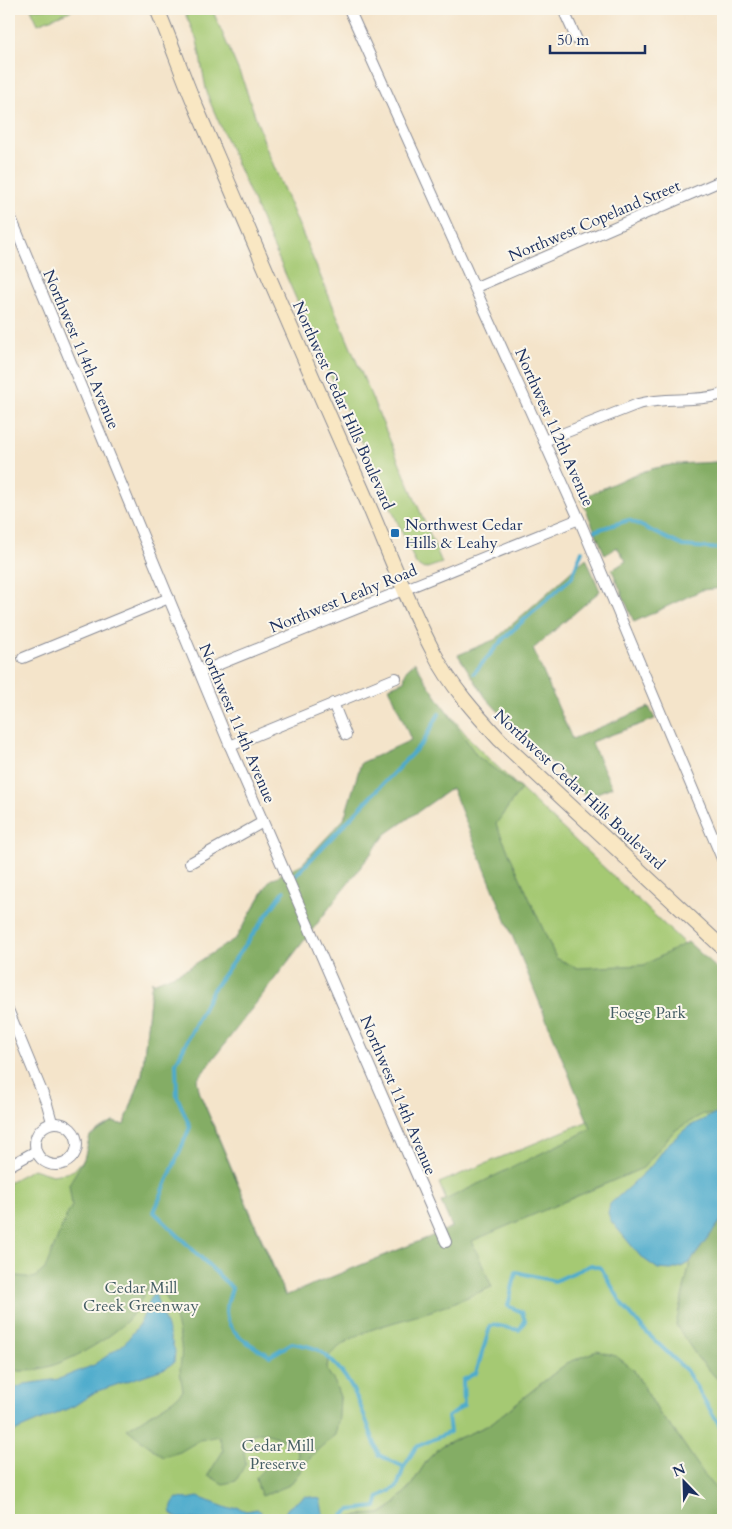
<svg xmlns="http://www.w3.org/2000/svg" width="732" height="1529" font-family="Cardo,serif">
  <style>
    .green { fill: #a5c973; stroke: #607c68; fill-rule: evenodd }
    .forest { fill: #84ad65; stroke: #506e62; fill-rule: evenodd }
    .water { fill: #4eabcc; stroke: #346d95 }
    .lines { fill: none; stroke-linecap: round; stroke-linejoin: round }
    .stream { stroke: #4eabcc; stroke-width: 4 }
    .minor-casing { stroke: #888a94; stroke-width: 12 }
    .secondary-casing { stroke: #888a94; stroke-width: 16 }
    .minor { stroke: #fff; stroke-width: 10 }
    .secondary { stroke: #f9e7c3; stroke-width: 14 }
    .poi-dot { fill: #1f6fb2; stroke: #fbf7ec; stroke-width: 2 }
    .labels { text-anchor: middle; stroke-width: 4; stroke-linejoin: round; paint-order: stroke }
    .street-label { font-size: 16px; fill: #1b2f5e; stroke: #fbf7ec }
    .poi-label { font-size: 16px; fill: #1b2f5e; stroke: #fbf7ec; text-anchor: start }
    .park-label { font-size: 16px; fill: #445d64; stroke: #fbf7ec }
  </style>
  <rect width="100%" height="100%" fill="#fbf7ec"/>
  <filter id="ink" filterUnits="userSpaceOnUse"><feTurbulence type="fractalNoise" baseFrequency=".02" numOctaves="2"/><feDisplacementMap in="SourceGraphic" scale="10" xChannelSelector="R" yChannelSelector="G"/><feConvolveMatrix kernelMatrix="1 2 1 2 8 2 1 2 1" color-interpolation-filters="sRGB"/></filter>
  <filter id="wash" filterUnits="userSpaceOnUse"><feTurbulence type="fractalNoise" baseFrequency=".0096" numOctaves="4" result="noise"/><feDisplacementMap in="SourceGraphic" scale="20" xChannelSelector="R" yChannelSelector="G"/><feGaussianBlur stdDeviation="1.12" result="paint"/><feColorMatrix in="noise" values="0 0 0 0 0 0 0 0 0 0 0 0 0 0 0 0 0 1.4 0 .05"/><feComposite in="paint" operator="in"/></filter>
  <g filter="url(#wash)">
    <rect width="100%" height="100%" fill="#f4e4ca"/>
    <g class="green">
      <polygon points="31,9 75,9 38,24"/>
      <polygon points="183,9 212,9 243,81 267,150 442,563 424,569 416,564 366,451 326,367 210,102 206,89 197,40"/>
      <path d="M438,700L472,742L489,759L723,980V1193L681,1267L690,1262L683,1295L678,1313L697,1357L723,1385V1497L708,1481L674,1430L661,1416L633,1369L567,1363L489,1425L443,1445L428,1459L412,1484L394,1505L380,1514L361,1515L349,1518L344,1520H9V1182L33,1169L52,1175L66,1173L74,1170L84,1159L90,1136L113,1122L124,1125L142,1075L152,981L286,1296L425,1239L469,1255L439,1183L610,1112ZM328,1361L327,1370L340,1397L338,1420L315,1366Z"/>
    </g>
    <g class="forest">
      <path d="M723,461V588L702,590L634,622L612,570L626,561L617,547L605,555L581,498C608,487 635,471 665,466C684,462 704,464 723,461Z"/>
      <polygon points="586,558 600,591 533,649 572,739 649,707 655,719 591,742 612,787 587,797 500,713 486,698 458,655 496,639"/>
      <path d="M415,662L424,678L477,756L521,789L496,824L556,958L578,968L644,965L688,942L723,974V1113L713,1115L703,1114L674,1131L643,1168L472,1241L492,1287C472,1295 452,1304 431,1311C395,1324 355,1328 328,1357L327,1370L335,1383L340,1397L339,1417L335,1435L314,1453L290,1485L262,1496L258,1487L256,1477L268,1465L297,1461L298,1454L296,1449L277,1437L261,1432L246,1436L243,1446L246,1463L236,1481L223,1484L208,1475L223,1451L219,1436L200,1440L180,1452L163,1457L127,1429L173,1400L183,1391C182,1384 180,1375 180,1368C181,1360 182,1353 181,1345C178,1325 170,1298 157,1284H151L148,1287C142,1298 136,1311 128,1320C107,1342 51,1374 19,1371C16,1371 12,1368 9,1367V1275L34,1278L45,1269L66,1217L72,1206L69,1184L84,1159L90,1136L113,1122L124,1125L142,1075L152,981L153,983L187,969L236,938L270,880L302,864L344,819L361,763L411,740L389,687L404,681L406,670ZM452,788L591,1129L441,1202L452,1227L425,1239L285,1296L200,1094L197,1080L386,834Z"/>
      <polygon points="723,1218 723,1385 697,1357 676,1325 690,1262"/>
      <polygon points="597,1351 616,1356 633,1369 661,1416 674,1430 708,1480 723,1497 723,1520 345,1520 349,1518 361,1515 381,1514 394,1505 412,1484 428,1459 443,1445 489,1425 567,1363"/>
    </g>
    <g class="water">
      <polygon points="723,1113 723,1218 690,1262 681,1267 671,1270 658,1269 641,1257 611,1221 608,1213 610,1204 630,1186 653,1164 667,1145 688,1127 713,1115"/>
      <polygon points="154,1291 175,1351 174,1362 166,1368 95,1392 74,1406 9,1434 9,1391 25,1384 59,1379 94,1365 124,1344 140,1324"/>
      <path d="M306,1496L320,1499L323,1512L322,1519L319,1520H268L269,1518L282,1516C285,1514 286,1511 288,1508C289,1507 304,1497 306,1496Z"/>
      <path d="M198,1497L230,1509L237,1507L246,1511L257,1509L260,1511L261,1514L260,1520C236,1520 212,1521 188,1519C185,1518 180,1519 177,1518C168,1514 171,1503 177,1498L188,1499Z"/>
    </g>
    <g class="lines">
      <g class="stream">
        <polyline points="591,532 629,520 683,546 723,549"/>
        <polyline points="474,673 504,638 572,577 582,551"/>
        <polyline points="295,876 423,742 439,714"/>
        <path d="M284,891L212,991L176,1063L177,1096L190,1127L154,1212L232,1288C230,1295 226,1305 226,1312C227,1335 254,1346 270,1356L292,1343C301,1345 314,1346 321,1352C354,1374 365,1419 379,1455L404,1467"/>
        <polyline points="337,1520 350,1510 376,1507 379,1497 397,1487 404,1467 416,1447 450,1432 448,1417 464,1405 463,1380 476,1373 490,1327 494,1325 519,1330 525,1321 522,1312 508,1306 516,1272 555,1281 591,1265 601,1268 624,1307 647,1333 686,1370 723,1431"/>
      </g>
    </g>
  </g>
  <g filter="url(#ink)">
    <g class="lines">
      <g class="minor-casing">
        <g id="minor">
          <polyline points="349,9 579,519 723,861"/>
          <polyline points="563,9 577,40"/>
          <polyline points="9,213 230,746 446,1242"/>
          <polyline points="476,287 723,180"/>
          <path d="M544,441L638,404C667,396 695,403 723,394"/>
          <polyline points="23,658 169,598"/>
          <polyline points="200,672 579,519"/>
          <polyline points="333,703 346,735"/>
          <polyline points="230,746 396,678"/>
          <polyline points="190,863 263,822"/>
          <polyline points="9,1012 47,1104 52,1122"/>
          <circle cx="56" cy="1144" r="21"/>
          <polyline points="9,1166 36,1151"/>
        </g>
      </g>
      <g class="secondary-casing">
        <path id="secondary" d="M157,9C171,41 182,75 196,107C250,233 304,360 360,485C385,541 405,599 434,653C450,685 476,714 500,740L723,948"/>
      </g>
      <use href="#minor" class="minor"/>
      <use href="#secondary" class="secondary"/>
    </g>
  </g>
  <rect class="poi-dot" x="390" y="528" width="10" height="10" rx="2.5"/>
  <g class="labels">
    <g class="street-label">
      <text transform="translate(594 220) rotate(-23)" y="6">Northwest Copeland Street</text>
      <text transform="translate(82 349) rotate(67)" y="6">Northwest 114th Avenue</text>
      <text transform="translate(344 405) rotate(66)" y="6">Northwest Cedar Hills Boulevard</text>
      <text transform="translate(555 427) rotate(66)" y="6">Northwest 112th Avenue</text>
      <text transform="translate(343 598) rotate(-22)" y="6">Northwest Leahy Road</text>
      <text transform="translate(238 723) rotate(67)" y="6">Northwest 114th Avenue</text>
      <text transform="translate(580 789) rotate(43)" y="6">Northwest Cedar Hills Boulevard</text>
      <text transform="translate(399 1095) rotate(67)" y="6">Northwest 114th Avenue</text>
    </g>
    <g class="poi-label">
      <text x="405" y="530">Northwest Cedar<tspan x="405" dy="18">Hills &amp; Leahy</tspan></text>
    </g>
    <g class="park-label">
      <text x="648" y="1018">Foege Park</text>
      <text x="141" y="1293">Cedar Mill<tspan x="141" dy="18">Creek Greenway</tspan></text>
      <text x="278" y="1451">Cedar Mill<tspan x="278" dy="18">Preserve</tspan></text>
    </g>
  </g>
  <rect width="732" height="1529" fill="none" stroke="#fbf7ec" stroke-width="30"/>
  <g transform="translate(684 1482) rotate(337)" stroke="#fbf7ec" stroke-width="4" paint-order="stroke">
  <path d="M0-4L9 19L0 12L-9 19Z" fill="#1b2f5e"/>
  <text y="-8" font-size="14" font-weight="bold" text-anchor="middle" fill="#1b2f5e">N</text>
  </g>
  <path d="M550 45v8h95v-8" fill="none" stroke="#1b2f5e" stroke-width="2.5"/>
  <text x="557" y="45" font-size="15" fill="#1b2f5e" stroke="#fbf7ec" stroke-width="4" paint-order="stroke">50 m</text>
</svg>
